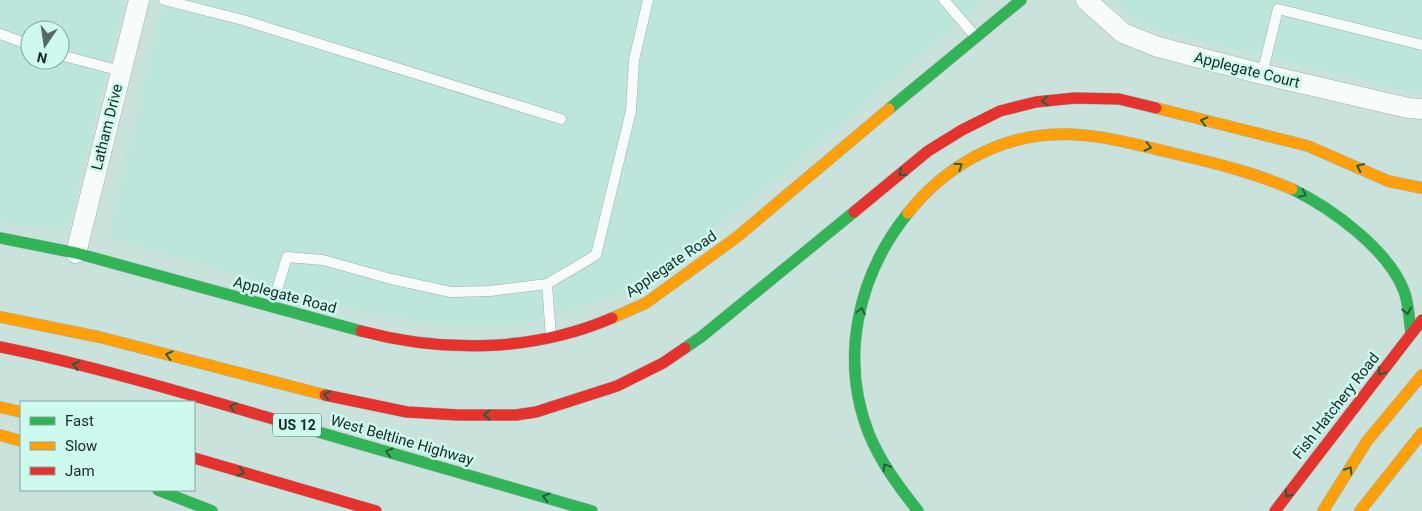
<svg xmlns="http://www.w3.org/2000/svg" width="1422" height="511" font-family="Roboto,sans-serif">
  <style>
    .built { fill: #bce5db; fill-rule: evenodd }
    .lines { fill: none; stroke-linecap: round; stroke-linejoin: round }
    .lane-casing { stroke: #9db0ac; stroke-width: 11 }
    .street-casing { stroke: #9db0ac; stroke-width: 21 }
    .fast-casing { stroke: #9db0ac; stroke-width: 12 }
    .slow-casing { stroke: #9db0ac; stroke-width: 12 }
    .jam-casing { stroke: #9db0ac; stroke-width: 12 }
    .lane { stroke: #f7fbfa; stroke-width: 10 }
    .street { stroke: #f7fbfa; stroke-width: 20 }
    .fast { stroke: #30b455; stroke-width: 11 }
    .slow { stroke: #ff9f0a; stroke-width: 11 }
    .jam { stroke: #e5322d; stroke-width: 11 }
    .oneway { stroke: #226139 }
    .labels { text-anchor: middle; stroke-width: 5; stroke-linejoin: round; paint-order: stroke }
    .shield { fill: #cdf9ef; stroke: #4f6862; stroke-width: 1 }
    .shield-label { font-size: 14px; font-weight: bold; fill: #192a26 }
    .street-label { font-size: 15px; fill: #192a26; stroke: #cdf9ef }
  </style>
  <rect width="100%" height="100%" fill="#cae2dc"/>
  <g class="built">
    <path d="M0,0H124L68,229L0,222ZM30,30H60V60H30Z"/>
    <polygon points="164,0 986,0 783,173 709,233 626,292 519,325 449,326 364,311 108,237"/>
    <polygon points="1112,0 1422,0 1422,93 1416,93 1146,27"/>
  </g>
  <g class="lines">
    <g class="lane-casing">
      <g id="lane">
        <polyline points="164,0 243,20 561,119"/>
        <polyline points="944,0 975,36"/>
        <polyline points="0,34 30,45"/>
        <polyline points="60,55 121,71"/>
        <polyline points="1262,74 1278,9 1422,45"/>
        <polyline points="272,306 287,257 323,260 391,279 451,292 490,291 547,284"/>
        <polyline points="551,336 547,284 596,255 631,111 634,60 648,0"/>
      </g>
    </g>
    <g class="street-casing">
      <g id="street">
        <polyline points="1086,0 1123,33 1158,47 1262,74 1408,108 1422,109"/>
        <polyline points="76,253 139,0"/>
      </g>
    </g>
    <g class="fast-casing">
      <g id="fast">
        <polyline points="889,109 1021,0"/>
        <path d="M1292,189C1331,208 1388,249 1404,291C1409,304 1409,319 1411,333"/>
        <path d="M908,213C858,275 839,358 869,434C881,463 899,487 918,511"/>
        <polyline points="0,238 76,253 361,331"/>
        <polyline points="685,348 701,337 854,212"/>
        <polyline points="294,425 592,511"/>
        <polyline points="158,490 212,511"/>
      </g>
    </g>
    <g class="slow-casing">
      <g id="slow">
        <polyline points="1156,108 1308,146 1388,181 1422,188"/>
        <path d="M908,213C926,190 949,171 974,157C1044,119 1103,136 1176,154C1215,163 1255,173 1292,189"/>
        <polyline points="0,317 99,337 325,395"/>
        <polyline points="612,318 646,303 737,237 889,109"/>
        <polyline points="0,407 21,412"/>
        <polyline points="0,435 21,441"/>
        <polyline points="1323,511 1367,441 1422,375"/>
        <polyline points="1360,511 1422,433"/>
      </g>
    </g>
    <g class="jam-casing">
      <g id="jam">
        <polyline points="854,212 928,151 962,130 1000,111 1036,102 1075,98 1119,99 1156,108"/>
        <path d="M361,331C443,353 533,352 612,318"/>
        <path d="M0,347C99,367 197,397 294,425"/>
        <polyline points="325,395 407,412 458,415 516,415 536,412 617,386 663,363 685,348"/>
        <polyline points="194,458 376,511"/>
        <polyline points="1275,511 1422,320"/>
      </g>
    </g>
    <use href="#lane" class="lane"/>
    <use href="#street" class="street"/>
    <use href="#fast" class="fast"/>
    <use href="#slow" class="slow"/>
    <use href="#jam" class="jam"/>
  </g>
  <defs><path id="oneway-chevron" d="M-2-3.5L2.5 0L-2 3.5" fill="none" stroke-width="1.6" stroke-linecap="round" stroke-linejoin="round" transform="scale(1.25)"/></defs>
  <g class="oneway">
    <use href="#oneway-chevron" transform="translate(1045 101) rotate(174)"/>
    <use href="#oneway-chevron" transform="translate(1204 121) rotate(-166)"/>
    <use href="#oneway-chevron" transform="translate(1148 147) rotate(14)"/>
    <use href="#oneway-chevron" transform="translate(959 166) rotate(-35)"/>
    <use href="#oneway-chevron" transform="translate(1360 167) rotate(-155)"/>
    <use href="#oneway-chevron" transform="translate(902 173) rotate(140)"/>
    <use href="#oneway-chevron" transform="translate(1303 194) rotate(26)"/>
    <use href="#oneway-chevron" transform="translate(861 311) rotate(-77)"/>
    <use href="#oneway-chevron" transform="translate(1407 311) rotate(79)"/>
    <use href="#oneway-chevron" transform="translate(169 355) rotate(-166)"/>
    <use href="#oneway-chevron" transform="translate(76 365) rotate(-165)"/>
    <use href="#oneway-chevron" transform="translate(1381 372) rotate(127)"/>
    <use href="#oneway-chevron" transform="translate(327 395) rotate(-166)"/>
    <use href="#oneway-chevron" transform="translate(233 407) rotate(-164)"/>
    <use href="#oneway-chevron" transform="translate(487 415) rotate(179)"/>
    <use href="#oneway-chevron" transform="translate(389 452) rotate(-164)"/>
    <use href="#oneway-chevron" transform="translate(886 467) rotate(-121)"/>
    <use href="#oneway-chevron" transform="translate(1349 470) rotate(-58)"/>
    <use href="#oneway-chevron" transform="translate(241 472) rotate(16)"/>
    <use href="#oneway-chevron" transform="translate(1288 494) rotate(128)"/>
    <use href="#oneway-chevron" transform="translate(546 497) rotate(-164)"/>
  </g>
  <g class="labels">
    <rect class="shield" x="273" y="413.5" width="48" height="23" rx="4"/>
    <g class="shield-label">
      <text x="297" y="430">US 12</text>
    </g>
    <g class="street-label">
      <text transform="translate(1247 70) rotate(14)" y="5">Applegate Court</text>
      <text transform="translate(107 127) rotate(-76)" y="5">Latham Drive</text>
      <text transform="translate(671 264) rotate(-34)" y="5">Applegate Road</text>
      <text transform="translate(285 295) rotate(15)" y="5">Applegate Road</text>
      <text transform="translate(1336 406) rotate(-52)" y="5">Fish Hatchery Road</text>
      <text transform="translate(402 440) rotate(16)" y="5">West Beltline Highway</text>
    </g>
  </g>
  <rect x="20" y="401" width="175" height="90" fill="#cdf9ef" stroke="#85a69f"/>
  <rect x="30" y="417" width="25" height="8" fill="#30b455" stroke="#85a69f"/>
  <text x="65" y="426" font-size="15" fill="#192a26">Fast</text>
  <rect x="30" y="442" width="25" height="8" fill="#ff9f0a" stroke="#85a69f"/>
  <text x="65" y="451" font-size="15" fill="#192a26">Slow</text>
  <rect x="30" y="467" width="25" height="8" fill="#e5322d" stroke="#85a69f"/>
  <text x="65" y="476" font-size="15" fill="#192a26">Jam</text>
  <g transform="translate(45 45) rotate(193)"><circle r="24" fill="#cdf9ef" stroke="#85a69f"/>
  <path d="M0-4L9 19L0 12L-9 19Z" fill="#576a66"/>
  <text y="-8" font-size="14" font-weight="bold" text-anchor="middle" fill="#192a26">N</text>
  </g>
</svg>
